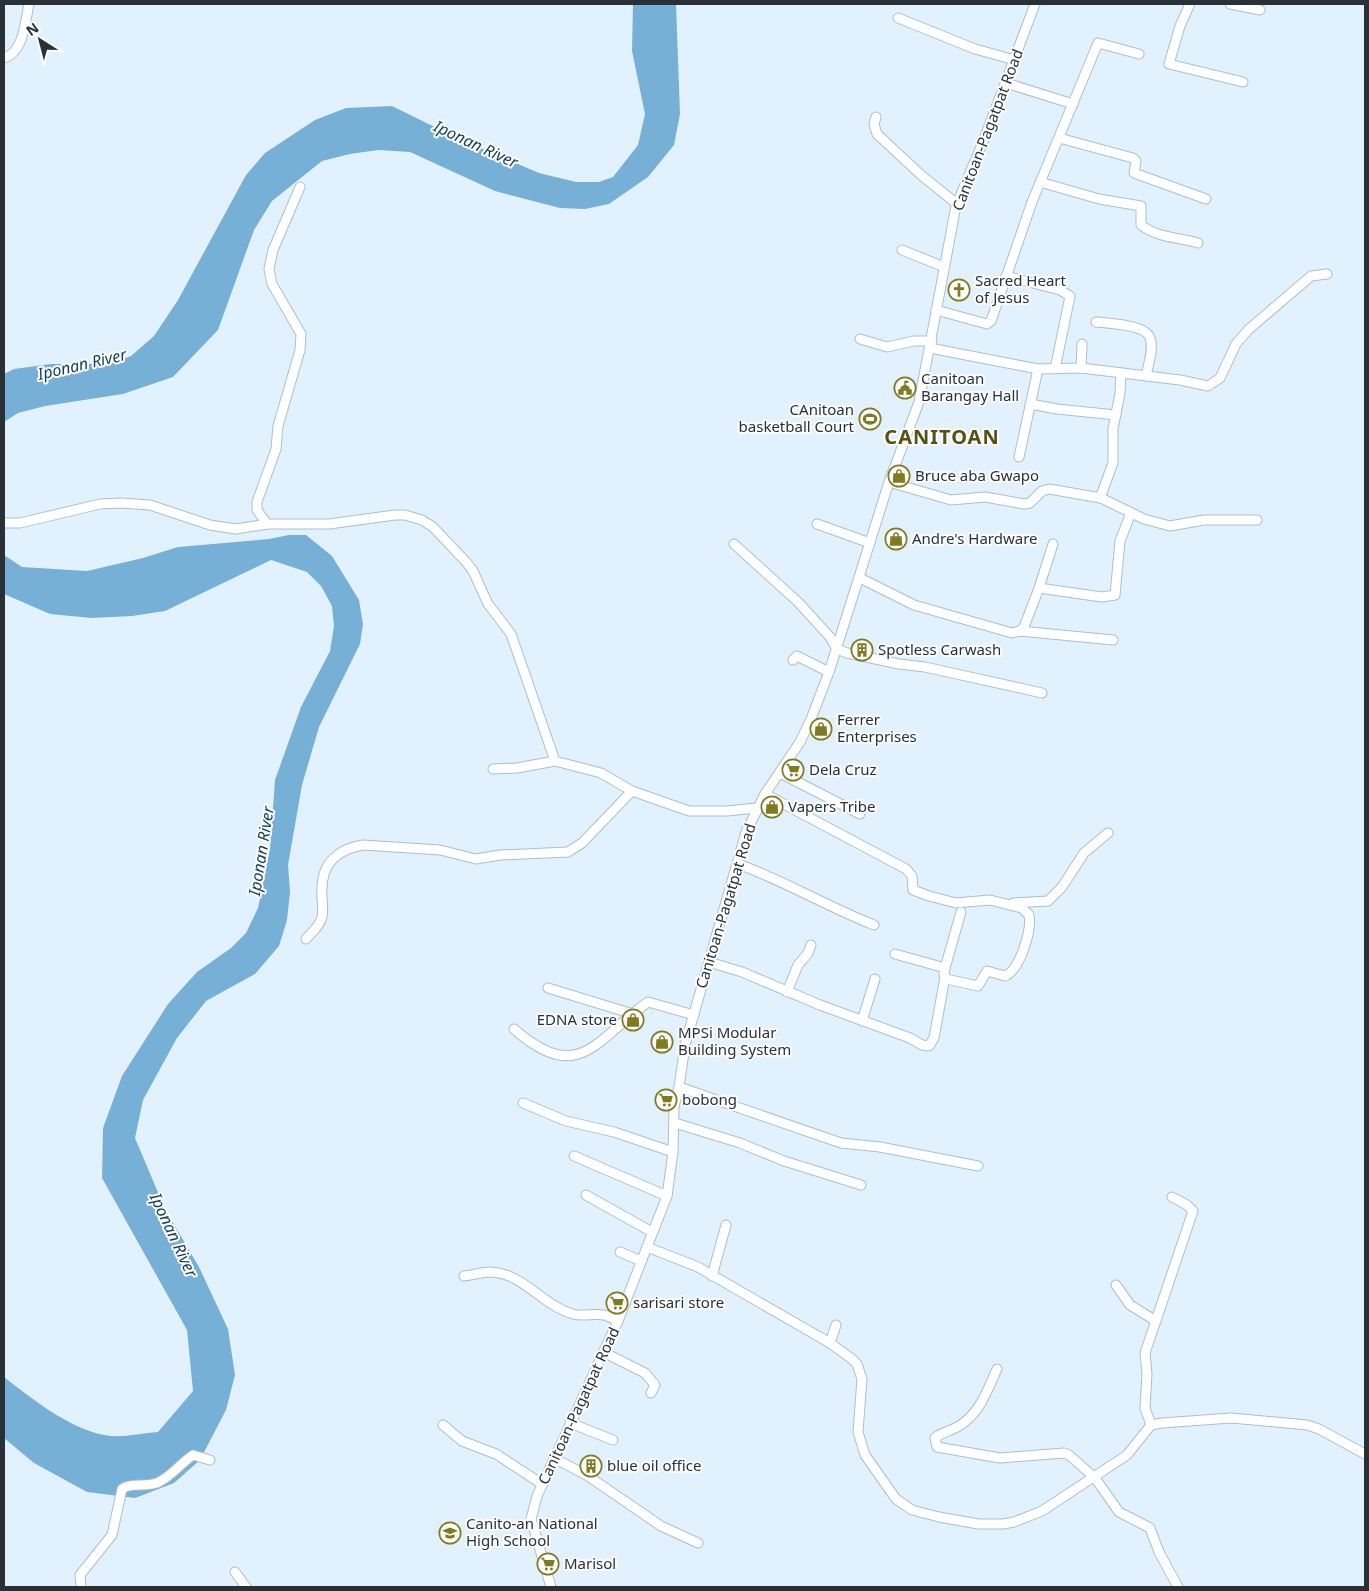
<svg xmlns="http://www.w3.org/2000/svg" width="1369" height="1591" font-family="'Noto Sans',sans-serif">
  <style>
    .water { fill: #77b0d7 }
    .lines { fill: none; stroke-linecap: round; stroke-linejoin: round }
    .minor-casing { stroke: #abbfcd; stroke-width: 11 }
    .minor { stroke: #fff; stroke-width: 9 }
    .labels { text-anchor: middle; stroke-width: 4; stroke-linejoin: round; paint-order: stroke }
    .street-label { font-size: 15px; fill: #293137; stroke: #fdfdfd }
    .poi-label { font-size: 15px; fill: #293137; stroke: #fdfdfd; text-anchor: start }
    .water-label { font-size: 16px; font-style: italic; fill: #103e59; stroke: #fdfdfd }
    .district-label { font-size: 20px; font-weight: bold; letter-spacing: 1px; fill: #555114; stroke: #fdfdfd }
  </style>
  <rect width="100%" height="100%" fill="#e1f2fe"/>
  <g class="water">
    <polygon points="633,4 676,4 680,114 674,145 648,177 609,204 585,209 560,208 495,191 410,152 378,150 350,154 322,161 272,201 254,230 218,330 173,377 123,394 45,406 18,413 4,422 4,374 14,369 51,364 110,364 131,356 154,336 178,300 246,175 265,153 315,120 346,108 392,106 457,138 539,173 576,182 599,182 613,177 638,145 645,114 632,51"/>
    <path d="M289,535H306L332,556L359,600L363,624L360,644L319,727L302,785L288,865L290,892L287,920L279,946L255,974L206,1001L177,1038L143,1100L135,1138L165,1209L199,1267L228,1329L235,1375L226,1410L200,1460L174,1483L135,1498L87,1492L34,1463L4,1438V1377C32,1399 75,1433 111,1436C126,1437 143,1433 158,1432L193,1391L187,1330L102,1178L103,1128L122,1076L168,1004L197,972L231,948L246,933L258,908L270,849L275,780L301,707L330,651L334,626L332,606L321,586L307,572L271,560L165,611L132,616L92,618L50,614L4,594V555L22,567L87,571L143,558L178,547L269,539Z"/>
  </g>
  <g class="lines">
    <g class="minor-casing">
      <g id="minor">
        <polyline points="1190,4 1180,26 1169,64 1243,82"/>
        <polyline points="1230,4 1260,10"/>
        <polyline points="898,18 975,49 1015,60"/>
        <path d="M4,58C24,52 25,22 29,4"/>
        <polyline points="1006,83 1073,104"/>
        <polyline points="876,117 874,124 877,134 921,175 957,204"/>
        <polyline points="1059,138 1133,158 1136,161 1134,173 1206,199"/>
        <path d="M1040,182L1099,199L1141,206V225C1158,238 1178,237 1198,243"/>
        <polyline points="902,250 944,267"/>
        <polyline points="1006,276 1060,290 1070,296 1055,369"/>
        <polyline points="936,310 987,324 991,321 1032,202 1098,43 1139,54"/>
        <path d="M1096,322C1107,323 1144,325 1149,336C1155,346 1148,365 1146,376"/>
        <polyline points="860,339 887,347 914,341 932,341"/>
        <polyline points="930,348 1038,369 1081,368 1180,380 1208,386 1220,378 1236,344 1248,330 1311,276 1327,274"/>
        <polyline points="1081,368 1082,344"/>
        <polyline points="1030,404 1057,409 1116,415"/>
        <polyline points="1019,457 1038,369"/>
        <polyline points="889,482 951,500 985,497 1024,504 1030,503 1042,491 1049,489 1101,498 1144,519 1170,526 1204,520 1257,520"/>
        <polyline points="1100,498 1113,463 1113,429 1120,393 1121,373"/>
        <polyline points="4,523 20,523 100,504 121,503 150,505 210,525 236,529 267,524 329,524 395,515 405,515 422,520 433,527 467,563 473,571 488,604 511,634 555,761 601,773 632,791 689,811 727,811 757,808"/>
        <polyline points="267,524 257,510 257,502 276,449 278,426 300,350 301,334 272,284 269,269 273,250 300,187"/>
        <polyline points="817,524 870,543"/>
        <polyline points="734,544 798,602 830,637 837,649 847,653 899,664 925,667 1042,693"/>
        <polyline points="860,578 914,605 1012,633 1020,631 1024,627 1039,588 1102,597 1115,595 1120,541 1131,513"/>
        <polyline points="1039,588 1053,544"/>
        <polyline points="1020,631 1113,640"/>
        <polyline points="793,660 797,656 829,672"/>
        <polyline points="493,769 517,768 555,761"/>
        <polyline points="780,773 860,814"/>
        <path d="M765,794L906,869L912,876L913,890L929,896L956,903L990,900L1022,908L1029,915C1032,930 1020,970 1005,976L987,971L978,986L946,979L944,975L945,968L895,954"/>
        <path d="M738,864C785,881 828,907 874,925"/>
        <polyline points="1013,903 1048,901 1062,887 1084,853 1108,833"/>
        <path d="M306,939C312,932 320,926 322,917C324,908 321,898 322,889C322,863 338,849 363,845L440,850L476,859L500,855L568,852L582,843L632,791"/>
        <polyline points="709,962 742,972 820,1005 910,1038 922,1045 929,1046 934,1038 945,977"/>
        <polyline points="945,968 961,912"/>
        <polyline points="548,988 633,1014"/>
        <polyline points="787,992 798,965 808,953 811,945"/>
        <polyline points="862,1021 875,979"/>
        <path d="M514,1029C579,1086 595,1040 648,1002L694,1015"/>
        <polyline points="679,1087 841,1143 880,1147 978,1166"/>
        <polyline points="523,1103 566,1121 614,1132 673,1152"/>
        <polyline points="675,1123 740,1143 784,1161 861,1185"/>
        <polyline points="574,1156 667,1196"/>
        <polyline points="586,1195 652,1232"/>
        <polyline points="647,1247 698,1267 830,1343 852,1359 857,1364 862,1379 858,1432 865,1455 896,1499 912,1510 939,1517 978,1524 1003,1524 1014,1522 1042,1511 1127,1455 1151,1425 1162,1423 1231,1418 1307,1425 1319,1429 1365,1454"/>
        <polyline points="620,1252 641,1261"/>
        <path d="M464,1276C473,1275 482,1272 491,1272C523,1273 543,1306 573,1314C583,1317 594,1313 604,1315C609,1316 614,1319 618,1321"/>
        <polyline points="712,1276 726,1225"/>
        <polyline points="1116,1285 1130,1305 1156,1321"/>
        <polyline points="830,1343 836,1325"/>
        <polyline points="603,1352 645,1373 655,1385 651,1393"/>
        <path d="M997,1369C987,1391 980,1413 959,1426C951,1431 942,1432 935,1438L937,1447L1000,1458L1064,1453L1069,1455L1095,1478L1119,1512L1150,1528L1159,1552L1178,1587"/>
        <polyline points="570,1423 613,1440"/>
        <polyline points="443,1425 462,1441 496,1454 542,1484"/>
        <polyline points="1151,1425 1145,1408 1147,1374 1145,1353 1193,1211 1187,1205 1172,1197"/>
        <polyline points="554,1458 588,1476 661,1526 698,1543"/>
        <polyline points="235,1572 246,1587"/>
        <path d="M81,1587L80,1575L112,1535L122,1489C131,1482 148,1488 159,1482C173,1475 181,1463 193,1455L210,1460"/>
        <polyline points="551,1587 531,1519 537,1496 618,1321 667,1196 673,1152 674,1107 679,1087 685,1045 746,832 765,794 800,742 811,719 829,672 889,482 919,402 956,206 983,142 1035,4"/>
      </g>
    </g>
    <use href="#minor" class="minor"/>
  </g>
  <defs>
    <g id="church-ring" transform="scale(1.125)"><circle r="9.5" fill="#fdfdfd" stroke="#807b21" stroke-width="1.5"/><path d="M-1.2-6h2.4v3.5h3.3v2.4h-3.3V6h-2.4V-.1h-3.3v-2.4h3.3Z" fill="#807b21"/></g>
    <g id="civic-ring" transform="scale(1.125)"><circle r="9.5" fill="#fdfdfd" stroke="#807b21" stroke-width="1.5"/><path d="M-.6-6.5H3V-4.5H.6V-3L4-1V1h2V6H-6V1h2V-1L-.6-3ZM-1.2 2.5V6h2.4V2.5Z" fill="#807b21"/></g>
    <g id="stadium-ring" transform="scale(1.125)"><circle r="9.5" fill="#fdfdfd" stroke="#807b21" stroke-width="1.5"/><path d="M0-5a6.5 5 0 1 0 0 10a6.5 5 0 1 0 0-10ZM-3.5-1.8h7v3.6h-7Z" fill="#807b21"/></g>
    <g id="shop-ring" transform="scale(1.125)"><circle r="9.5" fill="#fdfdfd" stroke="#807b21" stroke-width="1.5"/><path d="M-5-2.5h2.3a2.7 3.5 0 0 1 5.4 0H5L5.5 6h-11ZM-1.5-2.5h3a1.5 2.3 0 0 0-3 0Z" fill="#807b21"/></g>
    <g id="building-ring" transform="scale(1.125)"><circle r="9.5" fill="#fdfdfd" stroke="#807b21" stroke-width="1.5"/><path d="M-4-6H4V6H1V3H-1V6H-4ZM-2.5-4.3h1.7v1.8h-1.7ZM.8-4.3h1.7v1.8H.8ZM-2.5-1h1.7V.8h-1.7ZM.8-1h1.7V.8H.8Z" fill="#807b21"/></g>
    <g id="supermarket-ring" transform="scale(1.125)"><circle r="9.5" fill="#fdfdfd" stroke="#807b21" stroke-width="1.5"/><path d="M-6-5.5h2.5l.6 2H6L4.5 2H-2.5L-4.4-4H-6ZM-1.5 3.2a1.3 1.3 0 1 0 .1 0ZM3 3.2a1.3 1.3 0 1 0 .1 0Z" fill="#807b21"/></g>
    <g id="school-ring" transform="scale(1.125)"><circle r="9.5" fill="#fdfdfd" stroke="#807b21" stroke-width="1.5"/><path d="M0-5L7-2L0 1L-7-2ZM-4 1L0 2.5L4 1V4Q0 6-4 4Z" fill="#807b21"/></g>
  </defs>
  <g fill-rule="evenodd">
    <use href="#church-ring" x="959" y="290"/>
    <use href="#civic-ring" x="905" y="388"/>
    <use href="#stadium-ring" x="870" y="419"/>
    <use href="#shop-ring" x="899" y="476"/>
    <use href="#shop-ring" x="896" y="539"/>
    <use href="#building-ring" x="862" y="650"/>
    <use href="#shop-ring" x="821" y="729"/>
    <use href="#supermarket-ring" x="793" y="770"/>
    <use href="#shop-ring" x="772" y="807"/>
    <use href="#shop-ring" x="633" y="1020"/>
    <use href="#shop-ring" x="662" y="1042"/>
    <use href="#supermarket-ring" x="666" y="1100"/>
    <use href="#supermarket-ring" x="617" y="1303"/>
    <use href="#building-ring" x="591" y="1466"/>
    <use href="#school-ring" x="450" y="1533"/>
    <use href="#supermarket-ring" x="548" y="1564"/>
  </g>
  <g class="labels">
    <g class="street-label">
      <text transform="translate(988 130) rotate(-69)" y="5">Canitoan-Pagatpat Road</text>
      <text transform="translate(726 906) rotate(-73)" y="5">Canitoan-Pagatpat Road</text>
      <text transform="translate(579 1406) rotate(-65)" y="5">Canitoan-Pagatpat Road</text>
    </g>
    <g class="poi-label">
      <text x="975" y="286">Sacred Heart<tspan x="975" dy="17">of Jesus</tspan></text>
      <text x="921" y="384">Canitoan<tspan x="921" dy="17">Barangay Hall</tspan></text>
      <text x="854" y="415" text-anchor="end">CAnitoan<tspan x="854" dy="17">basketball Court</tspan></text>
      <text x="915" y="481">Bruce aba Gwapo</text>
      <text x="912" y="544">Andre's Hardware</text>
      <text x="878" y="655">Spotless Carwash</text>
      <text x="837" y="725">Ferrer<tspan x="837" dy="17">Enterprises</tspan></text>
      <text x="809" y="775">Dela Cruz</text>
      <text x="788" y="812">Vapers Tribe</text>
      <text x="617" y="1025" text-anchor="end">EDNA store</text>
      <text x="678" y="1038">MPSi Modular<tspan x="678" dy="17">Building System</tspan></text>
      <text x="682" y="1105">bobong</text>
      <text x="633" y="1308">sarisari store</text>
      <text x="607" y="1471">blue oil office</text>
      <text x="466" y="1529">Canito-an National<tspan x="466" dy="17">High School</tspan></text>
      <text x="564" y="1569">Marisol</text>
    </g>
    <g class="water-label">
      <text transform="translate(476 144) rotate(25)" y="6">Iponan River</text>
      <text transform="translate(82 364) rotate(-13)" y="6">Iponan River</text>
      <text transform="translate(261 851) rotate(-81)" y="6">Iponan River</text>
      <text transform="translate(174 1235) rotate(65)" y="6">Iponan River</text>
    </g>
    <g class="district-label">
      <text x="942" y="444">CANITOAN</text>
    </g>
  </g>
  <rect width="1369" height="1591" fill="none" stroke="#293137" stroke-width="10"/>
  <g transform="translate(40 40) rotate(324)" stroke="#fdfdfd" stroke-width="4" paint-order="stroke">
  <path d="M0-4L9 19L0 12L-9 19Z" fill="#293137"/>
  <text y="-8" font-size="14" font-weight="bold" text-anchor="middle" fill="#293137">N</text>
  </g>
</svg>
